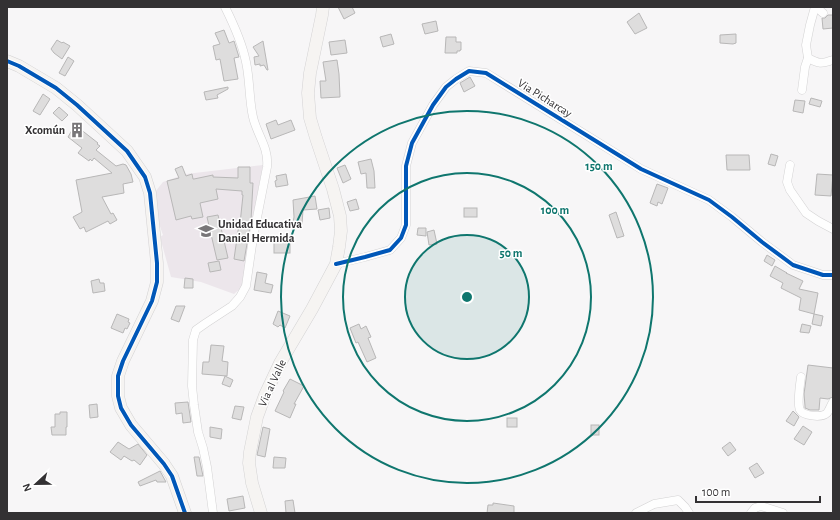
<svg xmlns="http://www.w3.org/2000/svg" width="840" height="520" font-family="'Alegreya Sans',sans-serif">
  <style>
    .built { fill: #ece6eb }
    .building { fill: #dedddd; stroke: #b8b7b7 }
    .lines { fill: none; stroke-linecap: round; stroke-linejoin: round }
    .street-casing { stroke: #d3d2d3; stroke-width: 9 }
    .secondary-casing { stroke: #d3d2d3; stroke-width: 13 }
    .street { stroke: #fefefe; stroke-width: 8 }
    .secondary { stroke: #f6f4f2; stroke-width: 12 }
    .cycleway-casing { stroke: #fff; stroke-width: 6 }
    .cycleway { stroke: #0057b8; stroke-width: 4 }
    .ring { fill: none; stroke: #0f766e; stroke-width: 2 }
    .labels { text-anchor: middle; stroke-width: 3; stroke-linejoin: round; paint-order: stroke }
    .street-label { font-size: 12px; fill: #333133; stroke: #fff }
    .poi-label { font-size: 12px; font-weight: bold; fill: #333133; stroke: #fff; text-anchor: end }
    .centre { fill: #0f766e; stroke: #fff; stroke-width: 2 }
    .ring-label { font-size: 12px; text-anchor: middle; font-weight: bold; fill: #0f766e; stroke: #fff; stroke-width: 3; stroke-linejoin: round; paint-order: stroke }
  </style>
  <rect width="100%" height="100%" fill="#f7f6f7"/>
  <polygon class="built" points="263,165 249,237 242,287 234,294 201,282 171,277 160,237 163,235 158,221 155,192 163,182 186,174"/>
  <g class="building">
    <polygon points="338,7 352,7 355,13 344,19"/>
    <polygon points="639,13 647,28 635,34 627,22"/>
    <polygon points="828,15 833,15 833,28 823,29 822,18 825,18"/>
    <polygon points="436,21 438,31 425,34 422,24"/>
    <polygon points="224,30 229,43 234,41 239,57 234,58 238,79 224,81 220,59 216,60 213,46 220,44 215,33"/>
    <polygon points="391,34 394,44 383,47 380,37"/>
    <polygon points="736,34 736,43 733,44 720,43 720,35"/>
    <polygon points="446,37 456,37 456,42 461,42 461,50 460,50 460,51 457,51 457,53 445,53"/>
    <polygon points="57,40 62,43 63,42 70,46 62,59 54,53 51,49"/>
    <polygon points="345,40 347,53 331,55 329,42"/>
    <polygon points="263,41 268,70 267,70 264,65 260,66 260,64 255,65 254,57 259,56 253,47"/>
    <polygon points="68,57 74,61 65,76 59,73"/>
    <polygon points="337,60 339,74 340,97 321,98 320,81 326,81 323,62"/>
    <polygon points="470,77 475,86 464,92 460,83"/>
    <polygon points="228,87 228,89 217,95 218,98 206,100 204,92"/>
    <polygon points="43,94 50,99 40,115 33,111"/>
    <polygon points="811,98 822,101 820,107 809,104"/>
    <polygon points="795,100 805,101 803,113 793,111"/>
    <polygon points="59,107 68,115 62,121 53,113"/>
    <polygon points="276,120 278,125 291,120 295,130 271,139 266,124"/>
    <polygon points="75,125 98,143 97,144 100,146 96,150 116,166 123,164 126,165 131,174 133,182 123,184 124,193 102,197 111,214 113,213 117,220 110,224 108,221 86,232 84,227 80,229 73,217 82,212 76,180 112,173 94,158 92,161 90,159 89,161 78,153 82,148 68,137"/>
    <polygon points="771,154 778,156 775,166 768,164"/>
    <polygon points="726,155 749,155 750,170 727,170"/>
    <polygon points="371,159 374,171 375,188 367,188 366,173 361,174 358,162"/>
    <polygon points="345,165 351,179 343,183 337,168"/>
    <polygon points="182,166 186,176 192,174 193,179 194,179 213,175 213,177 238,178 238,167 250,167 250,183 253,183 252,201 251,221 244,261 234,259 239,224 240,224 243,195 242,195 242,191 216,189 218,199 200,203 203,217 192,219 191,216 176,220 167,181 179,178 175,169"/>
    <polygon points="286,174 288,185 276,187 275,181 277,180 276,176"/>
    <polygon points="817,174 833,175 831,196 815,195"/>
    <polygon points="657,184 668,188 662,204 658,202 657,206 650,203"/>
    <polygon points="315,196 317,209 303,210 302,224 293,223 294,217 293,200"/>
    <polygon points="356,199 359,209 350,211 347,202"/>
    <polygon points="329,208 330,218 320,220 318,210"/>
    <rect x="464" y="208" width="13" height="9"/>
    <polygon points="616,212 624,236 617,238 609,215"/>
    <polygon points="218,215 228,258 217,260 207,217"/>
    <polygon points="418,228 426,228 426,236 417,235"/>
    <polygon points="434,230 437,244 429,245 427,232"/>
    <rect x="274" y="239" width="16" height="14"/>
    <polygon points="767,255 775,260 772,266 764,261"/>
    <polygon points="219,261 221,270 210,272 208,263"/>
    <polygon points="775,266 787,273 786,273 803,281 799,289 818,293 814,314 799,310 801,298 781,288 783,283 770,276"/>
    <polygon points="257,272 267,274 265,283 273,285 271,293 254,290"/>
    <polygon points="185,278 193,279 193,288 184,288"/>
    <polygon points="99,279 100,283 104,283 105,291 93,293 91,281"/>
    <polygon points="176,306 185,306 179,322 171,319"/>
    <polygon points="278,311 290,316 285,328 280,325 278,327 273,324"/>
    <polygon points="117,314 129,319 128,322 130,323 127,329 125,328 123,333 111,328"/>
    <polygon points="814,314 823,316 821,326 812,324"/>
    <polygon points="359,324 361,329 366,326 371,337 368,338 376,358 367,362 358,342 356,343 350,328"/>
    <polygon points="802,324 811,326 809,333 800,332"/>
    <polygon points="211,345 224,346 222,361 228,362 227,376 202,374 203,362 209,362"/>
    <polygon points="808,365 833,368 833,397 828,399 820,398 819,410 810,410 805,408 805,406 804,394"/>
    <polygon points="225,376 233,380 230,387 222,384"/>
    <polygon points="290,379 304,386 294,404 296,404 290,418 275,411 284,392 283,391"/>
    <polygon points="188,402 191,422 183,423 182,413 176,414 175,403"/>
    <polygon points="97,404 98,417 90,418 89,405"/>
    <polygon points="235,406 244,407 241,420 232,418"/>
    <polygon points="793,411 799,417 794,426 786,421"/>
    <polygon points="60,412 67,412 67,427 66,427 66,435 52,435 51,427 55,427 55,414 60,414"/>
    <rect x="507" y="418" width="10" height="9"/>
    <rect x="591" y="425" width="8" height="10"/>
    <polygon points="803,426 812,432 804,445 794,439"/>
    <polygon points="210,427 222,429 221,439 210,437"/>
    <polygon points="263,427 270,429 265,457 257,455"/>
    <polygon points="118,442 129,449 138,444 147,455 140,465 134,460 132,461 124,456 121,460 110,452"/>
    <polygon points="730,442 736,450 728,456 722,448"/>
    <polygon points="194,457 199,457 203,476 197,476"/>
    <polygon points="274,457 286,458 285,468 273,468"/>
    <polygon points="757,463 764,473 755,478 749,468"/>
    <polygon points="160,471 166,482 157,482 156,480 140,486 138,482"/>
    <polygon points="243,496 245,508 229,511 227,499"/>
    <polygon points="293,500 295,513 286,513 285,501"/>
    <polygon points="493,503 514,506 514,513 487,513 488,505 493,505"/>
  </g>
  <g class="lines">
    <g class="street-casing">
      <g id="street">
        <path d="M815,7L810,25L806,45L808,58C819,64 821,64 833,60"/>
        <polyline points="816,7 823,13"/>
        <polyline points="802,90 805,67 808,58"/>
        <polyline points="790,165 787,182 790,190 806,213 818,221 833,229"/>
        <polyline points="336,264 365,257 390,250 401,238 406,225 406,166 412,143 433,105 446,87 456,79 469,71 486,73 641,169 709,200 732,217 762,242 793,265 823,275 833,275"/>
        <path d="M801,377C800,384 797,404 800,410C803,416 822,418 827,413C829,411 831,405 833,402"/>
        <path d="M213,513L207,467L203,448L198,432L194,405L192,386L193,340L196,330L206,323L232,306L240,297L246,286L253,238L267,167C269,147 257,135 253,117C249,100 250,80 246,62C242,42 234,25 225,7"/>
        <polyline points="636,513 654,504 678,500 685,507 689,513"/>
        <polyline points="751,513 755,508 761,506 783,513"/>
      </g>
    </g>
    <g class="secondary-casing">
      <g id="secondary">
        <polyline points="7,61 19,66 56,88 77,105 127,151 145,177 150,193 157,263 157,282 152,301 123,361 118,376 118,396 121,408 131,425 164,464 172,476 185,513"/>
        <polyline points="261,513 252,483 249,463 250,452 257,417 265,395 280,363 312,309 336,264 339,247 341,231 340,216 333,189 316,138 310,118 308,93 310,73 322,15 323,7"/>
      </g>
    </g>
    <use href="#street" class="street"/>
    <use href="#secondary" class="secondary"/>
    <g class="cycleway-casing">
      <g id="cycleway">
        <polyline points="7,61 19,66 56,88 77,105 127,151 145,177 150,193 157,263 157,282 152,301 123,361 118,376 118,396 121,408 131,425 164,464 172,476 185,513"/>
        <polyline points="336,264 365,257 390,250 401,238 406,225 406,166 412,143 433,105 446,87 456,79 469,71 486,73 641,169 709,200 732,217 762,242 793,265 823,275 833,275"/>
      </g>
    </g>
    <use href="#cycleway" class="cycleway"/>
  </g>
  <circle cx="467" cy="297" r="62" fill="#0f766e" fill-opacity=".12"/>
  <g class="ring">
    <circle cx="467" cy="297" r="62"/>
    <circle cx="467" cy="297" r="124"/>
    <circle cx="467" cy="297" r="186"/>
  </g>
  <defs>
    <g id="building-bare" transform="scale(1.2)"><path d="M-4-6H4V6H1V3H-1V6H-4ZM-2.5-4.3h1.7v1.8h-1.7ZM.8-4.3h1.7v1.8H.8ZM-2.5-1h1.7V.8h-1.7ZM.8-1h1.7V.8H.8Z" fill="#787678" stroke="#fff" stroke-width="2.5" paint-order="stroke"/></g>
    <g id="school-bare" transform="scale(1.2)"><path d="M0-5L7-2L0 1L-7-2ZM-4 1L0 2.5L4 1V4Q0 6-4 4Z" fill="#787678" stroke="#fff" stroke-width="2.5" paint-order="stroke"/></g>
  </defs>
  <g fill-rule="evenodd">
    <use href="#building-bare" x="77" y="130"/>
    <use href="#school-bare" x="206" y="231"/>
  </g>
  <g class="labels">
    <g class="street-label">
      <text transform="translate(545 98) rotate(32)" y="4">Via Picharcay</text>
      <text transform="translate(272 383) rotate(-65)" y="4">Via al Valle</text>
    </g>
    <g class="poi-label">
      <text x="65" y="134">Xcomún</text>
      <text x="218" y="228" text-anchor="start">Unidad Educativa<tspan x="218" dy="14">Daniel Hermida</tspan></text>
    </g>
  </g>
  <circle cx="467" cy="297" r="6" class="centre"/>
  <g class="ring-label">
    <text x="599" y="170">150 m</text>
    <text x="555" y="214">100 m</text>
    <text x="511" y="257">50 m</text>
  </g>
  <rect width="840" height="520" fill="none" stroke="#333133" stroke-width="16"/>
  <g transform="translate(36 484) rotate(248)" stroke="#ffffff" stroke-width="3" paint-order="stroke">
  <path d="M0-3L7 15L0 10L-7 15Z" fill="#333133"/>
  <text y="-6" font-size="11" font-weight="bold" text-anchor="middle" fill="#333133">N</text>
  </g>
  <path d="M696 496v6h124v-6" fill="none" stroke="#333133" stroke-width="2"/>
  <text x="702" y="496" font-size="12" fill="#333133" stroke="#ffffff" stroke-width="3" paint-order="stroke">100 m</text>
</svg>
